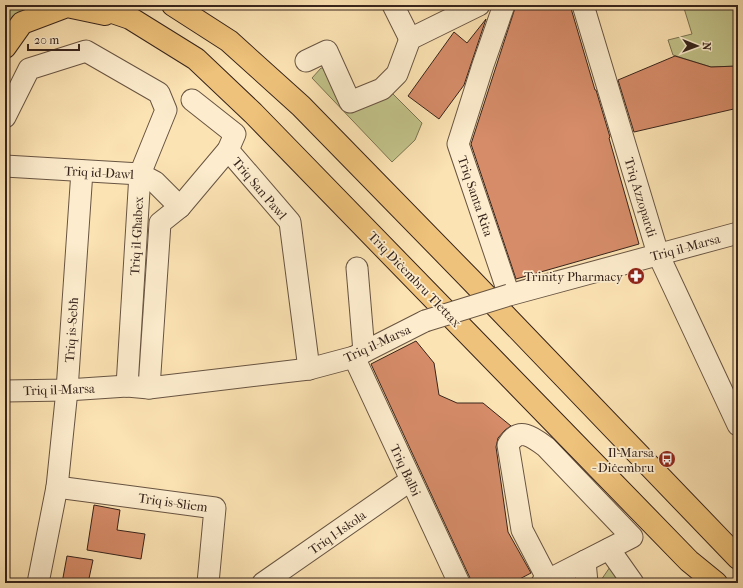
<svg xmlns="http://www.w3.org/2000/svg" width="743" height="588" font-family="'IM FELL French Canon',serif">
  <style>
    .green { fill: #c2c38a; stroke: #7c7453 }
    .building { fill: #d68c69; stroke: #37241c }
    .lines { fill: none; stroke-linecap: round; stroke-linejoin: round }
    .minor-casing { stroke: #685442; stroke-width: 23 }
    .highway-casing { stroke: #37241c; stroke-width: 24 }
    .minor { stroke: #fdedce; stroke-width: 21 }
    .highway { stroke: #eec27a; stroke-width: 22 }
    .minor-bridge-casing { stroke: #685442; stroke-width: 23; stroke-linecap: butt }
    .minor-bridge { stroke: #fdedce; stroke-width: 21 }
    .labels { text-anchor: middle; stroke-width: 3.5; stroke-linejoin: round; paint-order: stroke }
    .street-label { font-size: 13px; fill: #37241c; stroke: #fdedce }
    .poi-label { font-size: 13px; fill: #37241c; stroke: #fdedce; text-anchor: end }
  </style>
  <rect width="100%" height="100%" fill="#fce3b3"/>
  <filter id="stains"><feTurbulence type="fractalNoise" baseFrequency=".005" numOctaves="4"/><feColorMatrix values="0 0 0 0 .2 0 0 0 0 .09 0 0 0 0 .02 0 0 0 .5 -.17"/></filter>
  <radialGradient id="worn" r=".72"><stop offset=".6" stop-color="#630" stop-opacity="0"/><stop offset="1" stop-color="#630" stop-opacity=".3"/></radialGradient>
  <g class="green">
    <polygon points="5,5 29,5 5,36"/>
    <polygon points="683,5 736,5 738,10 738,66 711,67 673,55 668,40 692,34"/>
    <polygon points="321,68 330,69 340,97 392,93 422,123 415,140 392,162 312,78"/>
    <polygon points="610,567 619,583 599,583"/>
  </g>
  <g class="building">
    <polygon points="516,5 570,5 595,90 596,90 610,137 609,138 639,244 516,279 471,144"/>
    <polygon points="486,19 464,85 439,119 408,96 454,32 467,43"/>
    <polygon points="675,56 711,67 738,66 738,108 634,132 618,80"/>
    <polygon points="416,341 434,363 439,395 457,403 483,403 511,426 505,430 498,438 496,447 508,532 531,573 512,583 471,583 470,578 371,364"/>
    <polygon points="94,505 120,510 117,530 145,534 141,559 87,550"/>
    <polygon points="67,556 93,560 88,583 62,583"/>
  </g>
  <g class="lines">
    <g class="minor-casing">
      <g id="minor">
        <polyline points="393,5 410,39"/>
        <polyline points="504,5 483,65 458,144 509,295 738,233"/>
        <polyline points="583,5 658,254 738,425"/>
        <polyline points="306,61 327,51 350,102 382,89 397,74 410,39 479,5"/>
        <polyline points="5,117 29,69 86,51 159,93 166,110 140,174 127,386"/>
        <polyline points="228,150 290,222 309,369"/>
        <polyline points="5,166 140,174 155,182 180,207"/>
        <polyline points="357,268 364,352"/>
        <polyline points="354,357 459,583"/>
        <polyline points="149,388 160,223 180,207 228,150 235,134 192,100"/>
        <polyline points="5,391 67,390 127,386 149,388 309,369 354,357 425,321"/>
        <polyline points="57,487 215,508 208,583"/>
        <polyline points="609,549 633,583"/>
        <polyline points="585,561 587,583"/>
        <polyline points="38,583 57,487 67,390 82,171"/>
        <polyline points="263,583 411,480"/>
        <path d="M542,583L548,580L632,537L546,447C533,437 519,426 508,445L522,530L548,580"/>
      </g>
    </g>
    <g class="highway-casing">
      <g id="highway">
        <polyline points="92,5 130,18 196,59 253,113 689,561 716,583"/>
        <polyline points="173,5 229,41 301,106 471,280 738,558"/>
        <polyline points="5,47 22,23 67,6 105,14"/>
      </g>
    </g>
    <use href="#minor" class="minor"/>
    <use href="#highway" class="highway"/>
    <g class="minor-bridge-casing">
      <polyline id="minor-bridge" points="425,321 509,295"/>
    </g>
    <use href="#minor-bridge" class="minor-bridge"/>
  </g>
  <defs>
    <g id="pharmacy-disc" transform="scale(0.9)"><circle r="9.5" fill="#8f2418" stroke="#fdedce"/><path d="M-2-6h4v4h4v4h-4v4h-4v-4h-4v-4h4Z" fill="#fff"/></g>
    <g id="bus-disc" transform="scale(0.9)"><circle r="9.5" fill="#8f2418" stroke="#fdedce"/><path d="M-5-6H5V4H4V6H2V4H-2V6H-4V4H-5ZM-3.5-4V0h7V-4ZM-3.5 1.2v1.5H-2V1.2ZM2 1.2v1.5H3.5V1.2Z" fill="#fff"/></g>
  </defs>
  <g fill-rule="evenodd">
    <use href="#pharmacy-disc" x="636" y="276"/>
    <use href="#bus-disc" x="667" y="459"/>
  </g>
  <g class="labels">
    <g class="street-label">
      <text transform="translate(99 172) rotate(3)" y="5">Triq id-Dawl</text>
      <text transform="translate(260 188) rotate(50)" y="5">Triq San Pawl</text>
      <text transform="translate(476 196) rotate(71)" y="5">Triq Santa Rita</text>
      <text transform="translate(641 197) rotate(73)" y="5">Triq Azzopardi</text>
      <text transform="translate(136 236) rotate(-87)" y="5">Triq il-Għabex</text>
      <text transform="translate(685 247) rotate(-15)" y="5">Triq il-Marsa</text>
      <text transform="translate(415 279) rotate(46)" y="5">Triq Diċembru Tlettax</text>
      <text transform="translate(71 330) rotate(-86)" y="5">Triq is-Sebħ</text>
      <text transform="translate(377 343) rotate(-25)" y="5">Triq il-Marsa</text>
      <text transform="translate(59 389) rotate(-2)" y="5">Triq il-Marsa</text>
      <text transform="translate(406 470) rotate(65)" y="5">Triq Balbi</text>
      <text transform="translate(173 502) rotate(8)" y="5">Triq is-Sliem</text>
      <text transform="translate(337 532) rotate(-35)" y="5">Triq l-Iskola</text>
    </g>
    <g class="poi-label">
      <text x="623" y="281">Trinity Pharmacy</text>
      <text x="654" y="457">Il-Marsa<tspan x="654" dy="15">- Diċembru</tspan></text>
    </g>
  </g>
  <rect width="743" height="588" fill="none" stroke="#fce3b3" stroke-width="20"/>
  <rect x="6" y="6" width="731" height="576" fill="none" stroke="#37241c" stroke-width="2"/>
  <rect x="10" y="10" width="723" height="568" fill="none" stroke="#37241c"/>
  <g transform="translate(697 46) rotate(91)" stroke="#fdedce" stroke-width="3" paint-order="stroke">
  <path d="M0-3L7 15L0 10L-7 15Z" fill="#37241c"/>
  <text y="-6" font-size="11" font-weight="bold" text-anchor="middle" fill="#37241c">N</text>
  </g>
  <path d="M28 44v6h51v-6" fill="none" stroke="#37241c" stroke-width="2"/>
  <text x="34" y="44" font-size="12" fill="#37241c" stroke="#fdedce" stroke-width="3" paint-order="stroke">20 m</text>
  <rect width="100%" height="100%" filter="url(#stains)"/>
  <rect width="100%" height="100%" fill="url(#worn)"/>
</svg>
